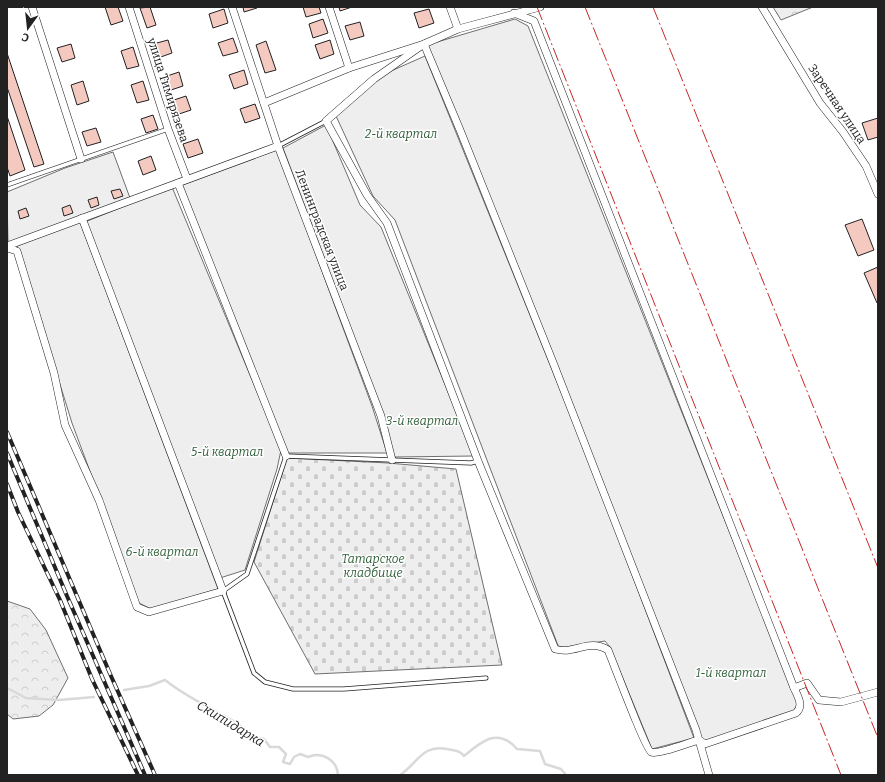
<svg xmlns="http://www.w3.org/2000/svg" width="885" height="782" font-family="Bitter,serif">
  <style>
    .forest { fill: url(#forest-crowns); stroke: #6f6f6f }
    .cemetery { fill: url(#cemetery-stones); stroke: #6f6f6f }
    .garden { fill: #eee; stroke: #6f6f6f }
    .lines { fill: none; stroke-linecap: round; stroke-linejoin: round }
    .stream { stroke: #d9d9d9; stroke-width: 2.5 }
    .building { fill: #f3c9c0; stroke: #222 }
    .lane-casing { stroke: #222; stroke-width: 5 }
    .street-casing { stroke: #222; stroke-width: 8 }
    .lane { stroke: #fff; stroke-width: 3.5 }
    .street { stroke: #fff; stroke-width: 7 }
    .rail-casing { stroke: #222; stroke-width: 4 }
    .rail { stroke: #fff; stroke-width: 2.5; stroke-dasharray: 8; stroke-linecap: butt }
    .power { stroke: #c62828; stroke-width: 1; stroke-dasharray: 14 3 2 3; stroke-linecap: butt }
    .labels { text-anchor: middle; stroke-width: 3; stroke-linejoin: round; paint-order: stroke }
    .street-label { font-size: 12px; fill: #222; stroke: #fff }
    .park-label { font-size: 12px; font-style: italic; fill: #2f5e38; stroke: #fff }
    .water-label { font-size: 13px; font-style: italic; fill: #222; stroke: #fff }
  </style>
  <defs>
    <pattern id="forest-crowns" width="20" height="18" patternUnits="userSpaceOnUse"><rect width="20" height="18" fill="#eee"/><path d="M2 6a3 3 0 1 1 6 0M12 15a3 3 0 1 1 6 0" fill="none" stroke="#ccc"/></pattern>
    <pattern id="cemetery-stones" width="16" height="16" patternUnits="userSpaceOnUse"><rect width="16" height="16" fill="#eee"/><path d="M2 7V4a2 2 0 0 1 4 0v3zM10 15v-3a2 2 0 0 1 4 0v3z" fill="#ccc"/></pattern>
  </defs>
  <rect width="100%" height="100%" fill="#fff"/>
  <g class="forest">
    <polygon points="773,7 813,7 781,20"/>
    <polygon points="7,601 30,609 46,630 68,678 53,705 39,716 13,719 7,714"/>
  </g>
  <polygon class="cemetery" points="287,458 388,463 456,469 502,665 315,674 254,562"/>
  <g class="garden">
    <polygon points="515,19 528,26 800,709 703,742 591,454 427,45"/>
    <polygon points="425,56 587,456 694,738 652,749 610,647 605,641 559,648 395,220 373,196 336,116 382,75"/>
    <polygon points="326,125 360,205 381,227 474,456 394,457 383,414 283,148"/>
    <polygon points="277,150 372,406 387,453 287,453 182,185"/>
    <polygon points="113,152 130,198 8,243 7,192 65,168"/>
    <polygon points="172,187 281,450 277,469 245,570 220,578 85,222"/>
    <polygon points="80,222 218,589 151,609 139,603 72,423 17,246"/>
  </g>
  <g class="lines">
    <g class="stream">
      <polyline points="7,688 26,698 59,700 94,697"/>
      <path d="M124,690L149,686L165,680C186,697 211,708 235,722C246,729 250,737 264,739L270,747H279L286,754L283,762L290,764L294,757L300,754L308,757C322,751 337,760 338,775"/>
      <path d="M400,775C418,763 422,744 447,749C455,751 459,750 464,756C482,741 498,727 517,749L540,751L545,764L561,769L566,775"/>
    </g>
  </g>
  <g class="building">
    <polygon points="105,7 118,7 123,21 111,25"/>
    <polygon points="150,7 156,25 147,28 140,8"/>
    <polygon points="243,7 257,7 257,8 244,12"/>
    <polygon points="303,7 319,7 321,13 306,17"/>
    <polygon points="339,7 352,7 340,11"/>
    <polygon points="224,9 228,23 213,28 209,14"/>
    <polygon points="429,9 434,23 419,28 414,13"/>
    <polygon points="323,19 328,33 313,38 309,24"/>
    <polygon points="360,22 364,36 350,40 345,26"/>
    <polygon points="233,38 238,52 223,56 218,43"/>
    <polygon points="168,40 172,53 158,58 153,44"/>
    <polygon points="330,40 334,54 320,59 315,45"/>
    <polygon points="266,41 276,70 265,73 256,45"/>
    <polygon points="71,44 75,58 62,62 57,48"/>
    <polygon points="133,47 139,66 127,69 121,51"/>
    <polygon points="7,53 44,164 34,167 7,87"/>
    <polygon points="244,70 248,84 234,89 229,75"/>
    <polygon points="179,72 183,86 168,91 164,77"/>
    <polygon points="83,81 89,101 77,105 71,85"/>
    <polygon points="143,81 149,100 137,103 131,85"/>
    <polygon points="186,96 191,110 176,115 171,101"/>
    <polygon points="255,104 260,118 245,123 240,109"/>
    <polygon points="153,115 158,129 146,133 141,119"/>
    <polygon points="7,116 25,170 10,176 7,167"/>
    <polygon points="878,118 878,137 868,140 862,123"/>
    <polygon points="96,128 101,142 87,146 82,132"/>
    <polygon points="198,139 203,153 188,158 183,144"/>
    <polygon points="151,156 156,170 143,175 138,161"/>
    <polygon points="120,189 123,196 114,199 111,191"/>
    <polygon points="97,197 99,205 91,208 88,200"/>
    <polygon points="70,205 73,213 64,216 62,208"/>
    <polygon points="26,208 29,216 20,219 18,211"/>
    <polygon points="862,219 874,250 858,256 845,225"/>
    <polygon points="878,267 878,303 877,303 864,273"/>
  </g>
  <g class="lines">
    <g class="lane-casing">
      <g id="lane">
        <polyline points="278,146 326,121"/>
        <polyline points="7,185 168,129"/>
        <polyline points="478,461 471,463 286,456 247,574 223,591 254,673 265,682 293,689 344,689 486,678"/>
      </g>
    </g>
    <g class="street-casing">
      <g id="street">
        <polyline points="32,7 81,159"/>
        <polyline points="129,7 168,129 187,179"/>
        <polyline points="232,7 278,146 381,416 392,460"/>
        <polyline points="329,7 349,68"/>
        <polyline points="450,7 458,29"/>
        <polyline points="762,7 820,103 843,132 866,166 878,194"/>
        <polyline points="514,13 534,21 794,688 807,683 819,700 841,702 878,692"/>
        <polyline points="264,103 349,68 424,44 458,29 540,7"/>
        <polyline points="178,183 286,456"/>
        <polyline points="7,246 278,146"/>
        <polyline points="7,248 17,251 54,373 65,425 99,500 137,607 149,612 223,591 82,218"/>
        <path d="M709,775L696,730L554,365L460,130L424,44L374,79L326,121L367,195L387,223L478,461L555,649C575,655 588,638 608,650C613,662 646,750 651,752C658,755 690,742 699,740L705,744L796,713C804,706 798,697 794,688"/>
      </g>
    </g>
    <use href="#lane" class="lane"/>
    <use href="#street" class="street"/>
    <g class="rail-casing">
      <g id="rail">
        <polyline points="7,432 111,676 155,775"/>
        <polyline points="7,453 67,596 145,775"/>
        <polyline points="7,484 18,512 60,600 92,679 138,775"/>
      </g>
    </g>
    <use href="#rail" class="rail"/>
    <g class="power">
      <polyline points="537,7 841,775"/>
      <polyline points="585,7 878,738"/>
      <polyline points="653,7 878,568"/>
    </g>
  </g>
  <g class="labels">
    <g class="street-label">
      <text transform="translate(168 90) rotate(72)" y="4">улица Тимирязева</text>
      <text transform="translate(837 104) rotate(56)" y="4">Заречная улица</text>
      <text transform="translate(322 230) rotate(69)" y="4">Ленинградская улица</text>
    </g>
    <g class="park-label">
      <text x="401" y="138">2-й квартал</text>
      <text x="422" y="425">3-й квартал</text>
      <text x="227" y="456">5-й квартал</text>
      <text x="162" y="556">6-й квартал</text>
      <text x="373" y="563">Татарское<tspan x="373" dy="14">кладбище</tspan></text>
      <text x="731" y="677">1-й квартал</text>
    </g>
    <g class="water-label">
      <text transform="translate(231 723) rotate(31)" y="5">Скипидарка</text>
    </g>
  </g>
  <rect width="885" height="782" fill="none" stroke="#222222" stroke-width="16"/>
  <g transform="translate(28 28) rotate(195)" stroke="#ffffff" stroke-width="3" paint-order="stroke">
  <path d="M0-3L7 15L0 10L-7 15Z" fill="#222222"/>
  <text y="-6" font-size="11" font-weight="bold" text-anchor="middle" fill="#222222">С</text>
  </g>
</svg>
